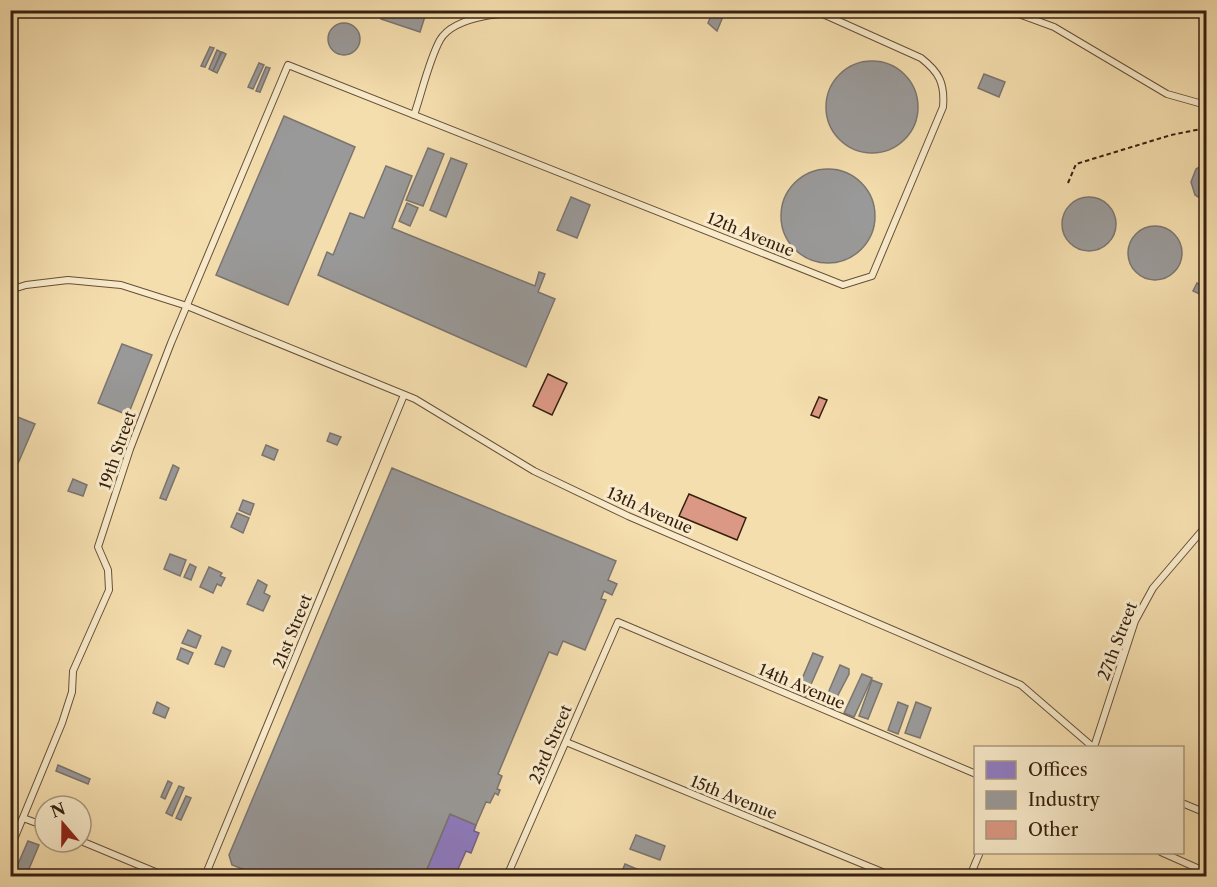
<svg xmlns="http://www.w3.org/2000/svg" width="1217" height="887" font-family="'Libre Caslon Text',serif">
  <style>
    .offices { fill: #8e7cc3; stroke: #74608d; stroke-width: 1.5 }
    .industry { fill: #999; stroke: #7b7570; stroke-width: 1.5 }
    .building { fill: #db9884; stroke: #362010; stroke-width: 1.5 }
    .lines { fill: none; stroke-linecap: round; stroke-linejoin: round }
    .service-casing { stroke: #665038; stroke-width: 8 }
    .path { stroke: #362010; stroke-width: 2; stroke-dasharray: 4.5 3; stroke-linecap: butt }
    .service { stroke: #f8eaca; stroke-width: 6 }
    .labels { text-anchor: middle; stroke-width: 6; stroke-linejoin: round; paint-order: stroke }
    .street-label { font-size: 16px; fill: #362010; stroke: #f8eaca }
  </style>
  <rect width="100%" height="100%" fill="#f5deae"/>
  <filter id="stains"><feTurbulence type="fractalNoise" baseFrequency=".00333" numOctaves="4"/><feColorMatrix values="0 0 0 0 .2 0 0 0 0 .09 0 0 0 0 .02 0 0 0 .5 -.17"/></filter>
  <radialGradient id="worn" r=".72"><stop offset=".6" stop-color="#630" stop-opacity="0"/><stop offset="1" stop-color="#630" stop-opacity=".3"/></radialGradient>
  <polygon class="offices" points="450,814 476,825 474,831 479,833 471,853 466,851 455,876 424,876"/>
  <g class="industry">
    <polygon points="383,10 427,10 420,32 381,19"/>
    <polygon points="713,11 724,14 717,31 708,23"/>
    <circle cx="344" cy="39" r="16"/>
    <polygon points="210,47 214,48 205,67 201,66"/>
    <polygon points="217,50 221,52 213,71 209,69"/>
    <polygon points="222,52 226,54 217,73 213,71"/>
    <circle cx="872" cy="107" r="46"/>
    <polygon points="259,63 264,65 253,89 248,87"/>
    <polygon points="266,67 270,68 260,92 256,91"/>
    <polygon points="984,74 1005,82 999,97 978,88"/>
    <polygon points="284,116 355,147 288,305 216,275"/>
    <polygon points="428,148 444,154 423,206 406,200"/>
    <polygon points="451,158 467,164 446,217 430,210"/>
    <polygon points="1206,163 1206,202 1195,195 1191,182 1196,169"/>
    <polygon points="386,166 412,176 392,228 535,286 539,272 545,274 538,292 555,299 526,367 318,275 327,252 333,255 350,213 364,218"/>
    <circle cx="828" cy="216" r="47"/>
    <polygon points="571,197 590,205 577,238 557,230"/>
    <circle cx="1089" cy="224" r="27"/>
    <polygon points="407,203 418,208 410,226 399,221"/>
    <circle cx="1155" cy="253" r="27"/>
    <polygon points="1197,283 1206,288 1206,297 1193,291"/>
    <polygon points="122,344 152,355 128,415 98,403"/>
    <polygon points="10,414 35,424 10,482"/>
    <polygon points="330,433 341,437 337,445 327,441"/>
    <polygon points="266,445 278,450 274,460 262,455"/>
    <polygon points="173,465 179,468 166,500 160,498"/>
    <polygon points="392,468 616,561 608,580 617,584 612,595 604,591 601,599 606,600 585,650 563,641 557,655 549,652 498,774 502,776 497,789 500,790 498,795 495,793 490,803 486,802 476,825 450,814 424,876 261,876 232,865 229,855"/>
    <polygon points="73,479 87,485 83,496 68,491"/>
    <polygon points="243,500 254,504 250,515 239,510"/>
    <polygon points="237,513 249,518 243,533 231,527"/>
    <polygon points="170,554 186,560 180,576 164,569"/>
    <polygon points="190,564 196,567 191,580 184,577"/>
    <polygon points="209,567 222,573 220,576 225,578 221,586 217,584 213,593 200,587"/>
    <polygon points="258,580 267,585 264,593 270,596 263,611 247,604"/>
    <polygon points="188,630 201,636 196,648 182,643"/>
    <polygon points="222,647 231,651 224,667 215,664"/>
    <polygon points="181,648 193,653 188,664 177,659"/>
    <polygon points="813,653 823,657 805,698 796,693"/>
    <polygon points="840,665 849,669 849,674 837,697 828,693"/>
    <polygon points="862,674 872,678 854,717 844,713"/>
    <polygon points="872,680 882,684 868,719 859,716"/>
    <polygon points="826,696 836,700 833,709 823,705"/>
    <polygon points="157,702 169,708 165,718 153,713"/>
    <polygon points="898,702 908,706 898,734 888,730"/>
    <polygon points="916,702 931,708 920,738 905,733"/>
    <polygon points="58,765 90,779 88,784 56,771"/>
    <polygon points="168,781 172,783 165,799 161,797"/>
    <polygon points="179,786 184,788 172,816 166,813"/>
    <polygon points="186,796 191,798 181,820 176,818"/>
    <polygon points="636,835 665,846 660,860 630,849"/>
    <polygon points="28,841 39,845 26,876 15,871"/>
    <polygon points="625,864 653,876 620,876"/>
  </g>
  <g class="building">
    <polygon points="548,374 567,383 552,415 533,406"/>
    <polygon points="819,397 827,400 819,418 811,415"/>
    <polygon points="689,494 746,518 737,540 679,516"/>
  </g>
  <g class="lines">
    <g class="service-casing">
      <g id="service">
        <polyline points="1008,10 1054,27 1167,94 1206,105"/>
        <path d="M414,115C422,92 429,60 440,40C459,8 535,13 568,10"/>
        <polyline points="10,290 26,285 68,280 121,285 187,306 415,399 534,471 628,516 1021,685 1094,748"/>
        <polyline points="566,742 892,876"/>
        <polyline points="1094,747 1135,621 1153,588 1206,526"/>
        <polyline points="1182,803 1206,813"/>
        <polyline points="23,818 45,826"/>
        <polyline points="81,841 165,876"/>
        <path d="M10,849L62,723L72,692L73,671L109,590L108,570L98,547L130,449L171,343L288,65L843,285L872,276L943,107C945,83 939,72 921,58L814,10"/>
        <polyline points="1161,852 1206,872"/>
        <polyline points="205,876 404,395"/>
        <polyline points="507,876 618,622 976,774"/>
        <polyline points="970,876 980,852"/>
      </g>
    </g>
    <polyline class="path" points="1068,183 1076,164 1171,135 1206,128"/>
    <use href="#service" class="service"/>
  </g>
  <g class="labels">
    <g class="street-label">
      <text transform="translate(751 234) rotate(22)" y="6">12th Avenue</text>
      <text transform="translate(117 450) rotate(-71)" y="6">19th Street</text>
      <text transform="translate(650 510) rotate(24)" y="6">13th Avenue</text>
      <text transform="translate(292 631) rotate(-68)" y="6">21st Street</text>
      <text transform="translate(1117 641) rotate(-69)" y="6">27th Street</text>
      <text transform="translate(802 686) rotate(23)" y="6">14th Avenue</text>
      <text transform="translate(550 744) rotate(-67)" y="6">23rd Street</text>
      <text transform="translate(734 797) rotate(22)" y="6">15th Avenue</text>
    </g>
  </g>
  <rect width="1217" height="887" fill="none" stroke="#f5deae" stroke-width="36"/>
  <rect x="12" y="12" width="1193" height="863" fill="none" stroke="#362010" stroke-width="3"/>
  <rect x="18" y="18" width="1181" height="851" fill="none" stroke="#362010" stroke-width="1.5"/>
  <rect x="974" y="746" width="210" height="108" fill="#f8eaca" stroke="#aa9980" stroke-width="1.5"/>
  <rect x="986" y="761" width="30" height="18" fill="#8e7cc3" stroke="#aa9980" stroke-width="1.5"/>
  <text x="1028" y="776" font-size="18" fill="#362010">Offices</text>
  <rect x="986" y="791" width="30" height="18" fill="#999999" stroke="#aa9980" stroke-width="1.5"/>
  <text x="1028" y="806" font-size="18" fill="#362010">Industry</text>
  <rect x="986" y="821" width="30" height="18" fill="#db9884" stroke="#aa9980" stroke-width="1.5"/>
  <text x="1028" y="836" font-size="18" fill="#362010">Other</text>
  <g transform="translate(63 824) rotate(340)"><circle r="28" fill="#f8eaca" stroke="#aa9980" stroke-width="1.5"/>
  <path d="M0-4.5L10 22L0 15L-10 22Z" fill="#8f2418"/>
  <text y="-9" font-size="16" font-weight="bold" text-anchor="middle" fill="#362010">N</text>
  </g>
  <rect width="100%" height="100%" filter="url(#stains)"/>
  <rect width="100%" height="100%" fill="url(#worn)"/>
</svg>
